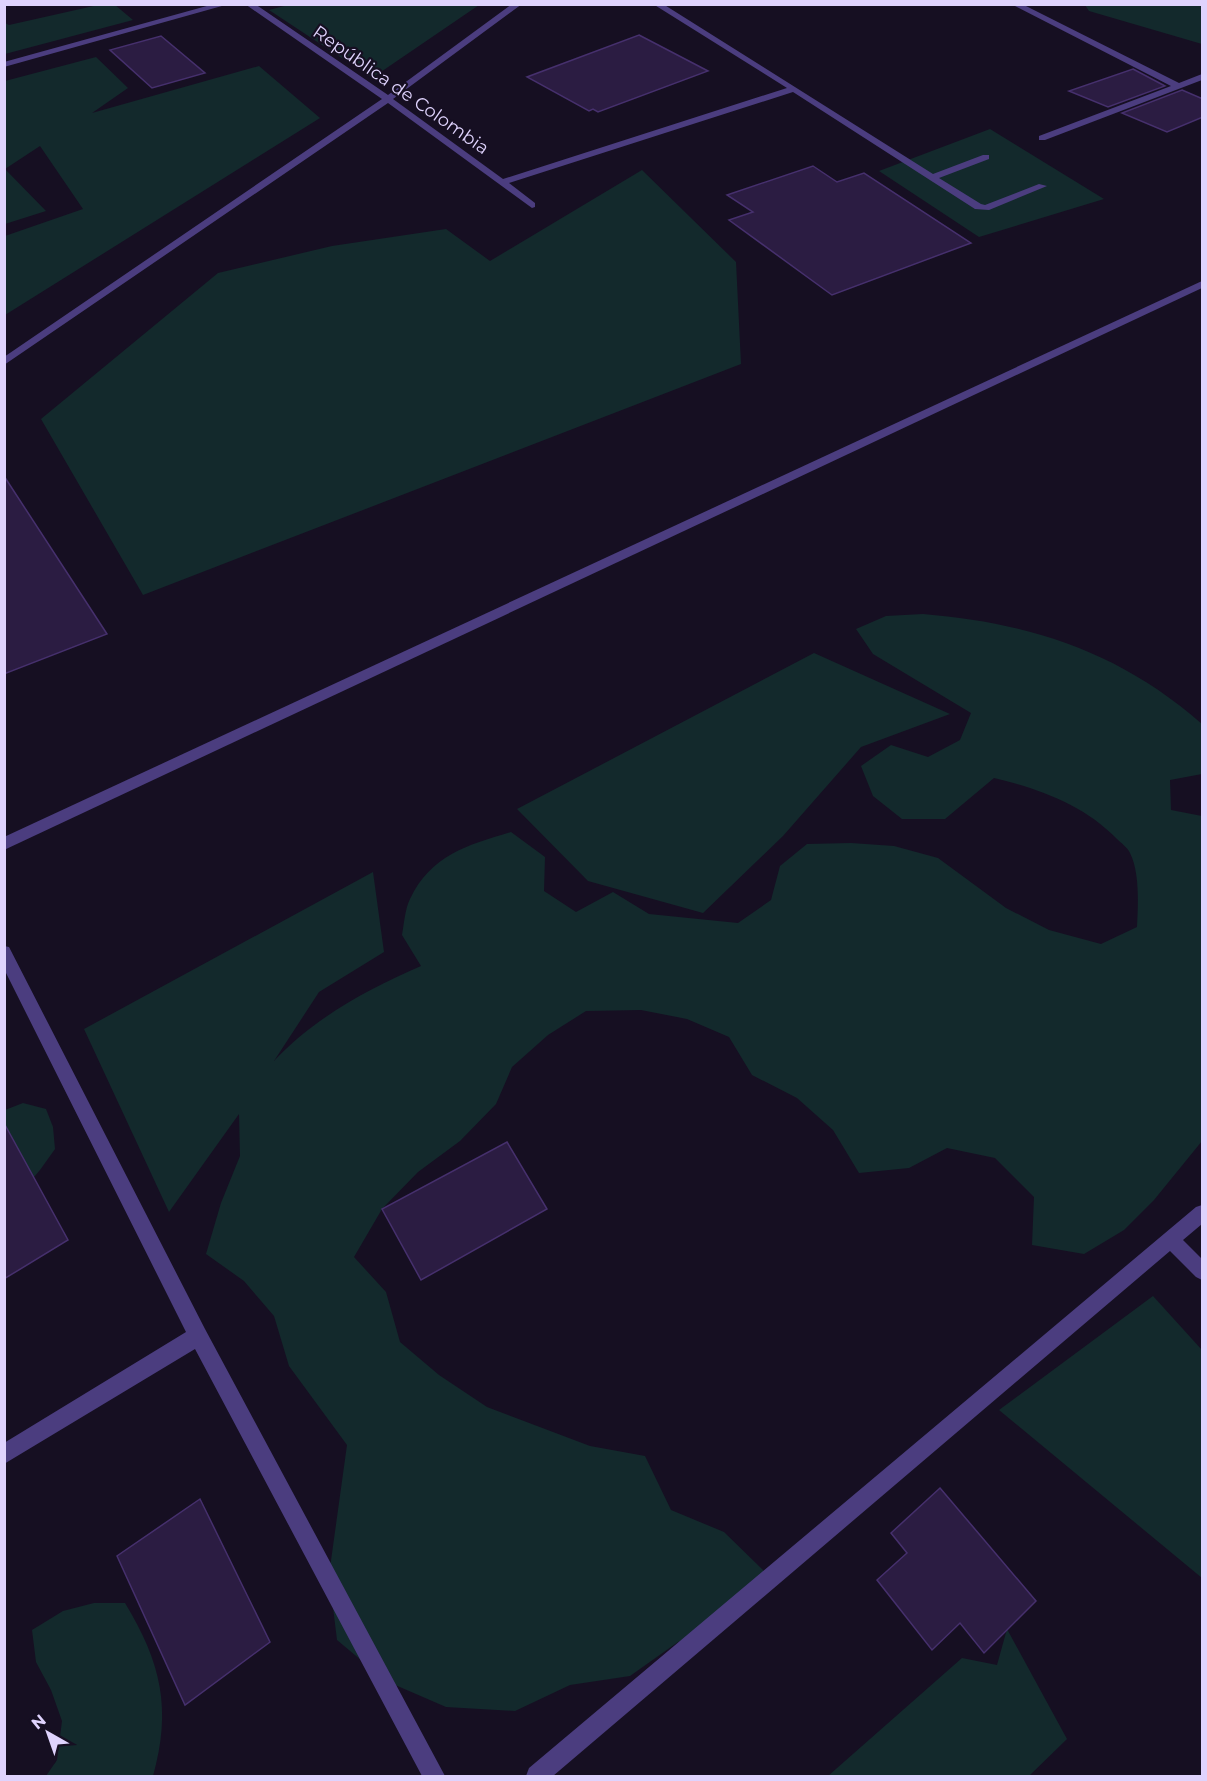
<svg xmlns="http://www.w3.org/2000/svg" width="1207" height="1781" font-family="Montserrat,sans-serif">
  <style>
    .green { fill: #13292c }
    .building { fill: #2b1c42; stroke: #46306d; stroke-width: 1.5 }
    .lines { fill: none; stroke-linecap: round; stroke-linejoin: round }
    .minor { fill: #4b3d7f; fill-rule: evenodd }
    .labels { text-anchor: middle; stroke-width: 4.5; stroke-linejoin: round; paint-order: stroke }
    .far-street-label { font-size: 18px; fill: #dfd3fd; stroke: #160f22 }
  </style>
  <rect width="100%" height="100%" fill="#160f22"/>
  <g class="green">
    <polygon points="98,5 115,5 133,20 5,54 5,23 9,25"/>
    <polygon points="288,5 288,4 479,5 372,78 269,10"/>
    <polygon points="1085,5 1202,5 1202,44 1089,11"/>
    <polygon points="96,57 128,88 92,113 259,66 320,118 5,315 5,236 83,209 40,146 5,169 46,211 5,224 5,81"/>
    <polygon points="990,129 1104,199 979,237 879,171"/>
    <polygon points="642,170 736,262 741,364 143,595 41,419 218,273 332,246 446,229 490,261"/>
    <path d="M923,614C1031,623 1120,652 1202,724V774L1170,780L1171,810L1202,816V1141L1154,1200L1124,1230L1084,1254L1032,1245L1034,1197L995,1158L947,1148L909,1168L859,1173L833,1130L797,1098L752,1075L729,1037L687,1019L641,1010L586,1011L548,1035L512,1067L496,1104L460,1141L418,1172L382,1209L354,1257L386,1292L400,1342L439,1375L487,1407L590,1446L645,1456L671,1510L724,1532L768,1575L730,1617L678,1642L630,1676L570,1685L515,1711L446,1707L386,1681L337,1640L329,1575L347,1445L289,1366L274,1316L244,1281L206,1254L221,1203L240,1156L239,1114L169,1212L84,1029L373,872L384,952L319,992L274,1061C314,1018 368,989 421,966L402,935C404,924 405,909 410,899C431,855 468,845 511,832L545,857L544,891L576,912L613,892L649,914L738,923L771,900L780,866L807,844L851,843L894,846L938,858L1006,908L1049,930L1101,944L1137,927C1138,905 1140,873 1130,853C1128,848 1121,843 1117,839C1084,805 1040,789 994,778L945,819H902L873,796L861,766L891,745L928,757L960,740L971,713L873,654L856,629L886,616Z"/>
    <polygon points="814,653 950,714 861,747 783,836 703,913 588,881 517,809"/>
    <polygon points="23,1103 46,1109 53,1127 55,1149 40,1170 21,1192 5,1199 5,1110"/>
    <polygon points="1153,1296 1202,1350 1202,1578 999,1410"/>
    <path d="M94,1603H125C161,1662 172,1709 153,1776H46L57,1760L62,1721L51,1690L36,1662L32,1630L63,1611Z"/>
    <polygon points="1007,1629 1067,1739 1029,1776 828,1776 962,1658 997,1665"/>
  </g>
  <g class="building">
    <polygon points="639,35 708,71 598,112 593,109 589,111 527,77"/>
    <polygon points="161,36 205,73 152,88 110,50"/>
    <polygon points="1133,69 1165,86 1108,107 1069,91"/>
    <polygon points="1182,90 1203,99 1203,117 1167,132 1122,113"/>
    <polygon points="813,166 837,182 864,173 971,243 832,295 729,220 753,212 727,195"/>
    <polygon points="4,476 107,634 4,674"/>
    <polygon points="4,1123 68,1240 4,1279"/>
    <polygon points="507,1142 547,1209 421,1280 382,1209"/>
    <polygon points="940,1488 1036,1601 984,1653 960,1623 932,1650 877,1580 907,1553 891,1533"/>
    <polygon points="200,1499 270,1642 185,1705 117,1556"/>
  </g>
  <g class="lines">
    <g class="minor">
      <polygon points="214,4 229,4 4,67 4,62"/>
      <polygon points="245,4 255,4 388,95 512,4 522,4 393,99 503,179 787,88 653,4 663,4 933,174 983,155 989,155 989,159 939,178 981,204 985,205 1039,184 1047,186 989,210 975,209 793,92 509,183 535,203 535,207 532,208 388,103 4,365 4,357 382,99"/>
      <polygon points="1011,4 1022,4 1179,83 1202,74 1202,80 1045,140 1039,140 1039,136 1171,86"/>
      <polygon points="1202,281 1202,288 4,850 4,837"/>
      <polygon points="4,946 9,947 205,1329 445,1776 422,1776 195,1349 4,1464 4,1443 186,1332 4,969"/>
      <polygon points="1202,1205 1202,1224 1183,1240 1202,1259 1202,1280 1196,1277 1170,1251 553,1776 526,1776 529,1768 1196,1207"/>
    </g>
  </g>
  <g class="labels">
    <g class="far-street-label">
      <text transform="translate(401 90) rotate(35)" y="6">República de Colombia</text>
    </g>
  </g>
  <rect width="1207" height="1781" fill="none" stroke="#dfd3fd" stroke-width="12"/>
  <g transform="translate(48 1733) rotate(320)" stroke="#160f22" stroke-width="4.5" paint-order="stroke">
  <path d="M0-4.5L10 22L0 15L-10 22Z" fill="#dfd3fd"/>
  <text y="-9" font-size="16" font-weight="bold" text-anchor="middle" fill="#dfd3fd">N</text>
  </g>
</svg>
